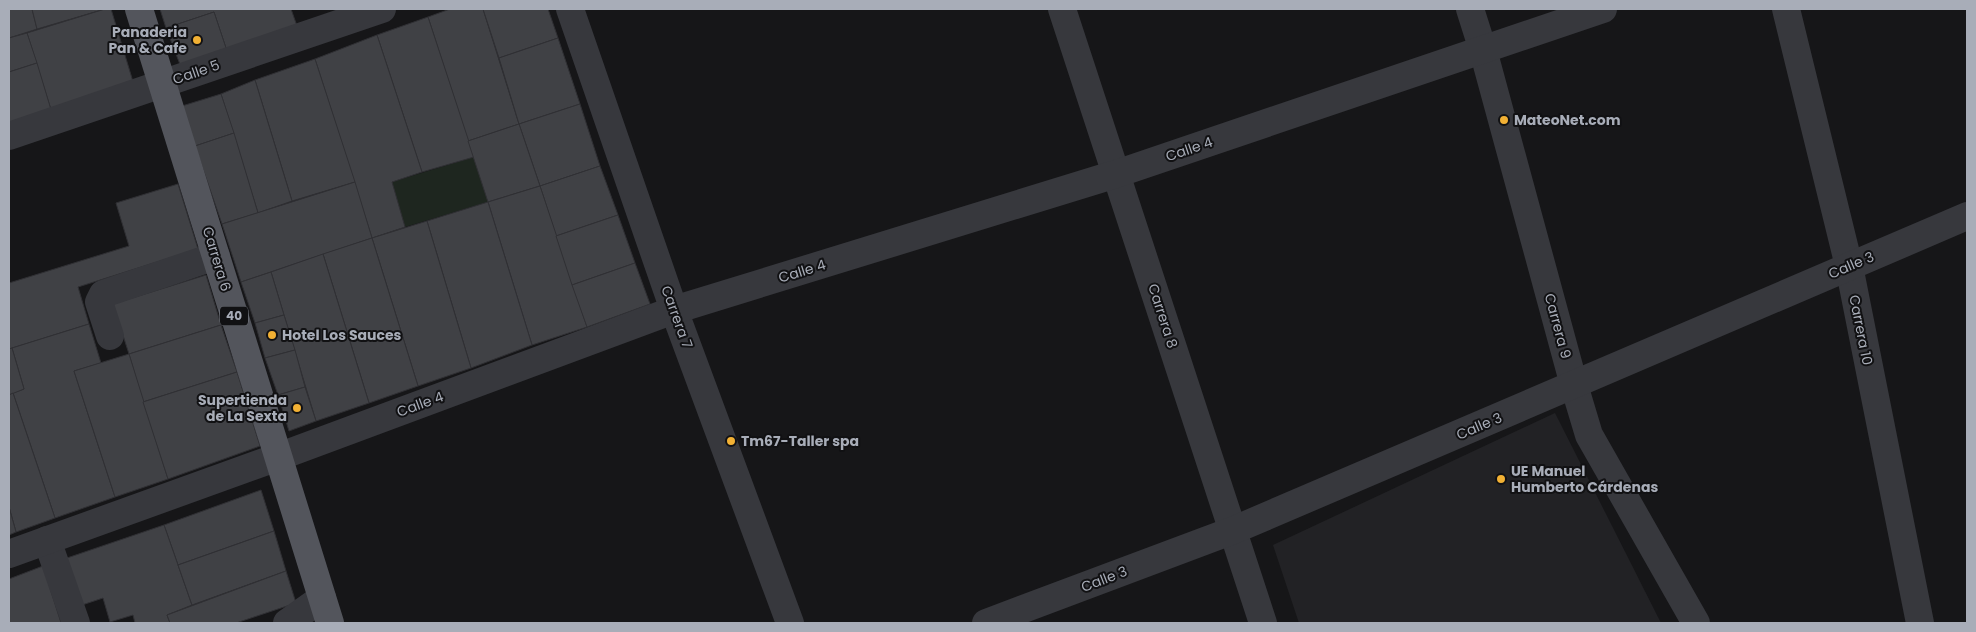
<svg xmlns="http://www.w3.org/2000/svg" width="1976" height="632" font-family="Poppins,sans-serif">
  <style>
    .built { fill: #222225 }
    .green { fill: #1e261f }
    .building { fill: #404145; stroke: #303034 }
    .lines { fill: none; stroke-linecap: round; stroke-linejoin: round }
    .minor { stroke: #37383d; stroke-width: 28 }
    .major { stroke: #53555c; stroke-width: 28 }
    .poi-dot { fill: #f2b134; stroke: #111113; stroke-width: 2 }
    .labels { text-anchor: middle; stroke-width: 4; stroke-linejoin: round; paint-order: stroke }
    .shield { fill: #111113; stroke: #7b7e86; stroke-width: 1 }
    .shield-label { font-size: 12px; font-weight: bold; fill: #a8adb8 }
    .poi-label { font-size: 14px; font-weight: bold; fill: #a8adb8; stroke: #111113; text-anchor: start }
    .street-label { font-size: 14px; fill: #a8adb8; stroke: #111113 }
  </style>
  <rect width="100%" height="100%" fill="#161618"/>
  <polygon class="built" points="1555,413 1661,623 1299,623 1273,545"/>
  <polygon class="green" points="474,157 488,202 405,227 392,182"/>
  <g class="building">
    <polygon points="9,9 32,9 37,29 9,38"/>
    <polygon points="32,9 105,9 37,29"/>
    <polygon points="105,9 111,9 134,85 52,113 27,33"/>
    <polygon points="160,9 291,9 297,26 227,51 214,12 166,28"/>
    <polygon points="450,9 483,9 519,124 468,141 428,17"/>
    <polygon points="483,9 548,9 558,38 499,58"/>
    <polygon points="214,12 227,51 181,67 166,28"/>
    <polygon points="428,17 474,157 422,172 377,35"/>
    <polygon points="27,33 37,63 9,72 9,38"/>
    <polygon points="377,35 422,172 392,182 405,227 372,238 315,59"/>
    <polygon points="558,38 580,104 519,124 499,58"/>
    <polygon points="315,59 355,182 292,201 255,80"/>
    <polygon points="37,63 52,113 9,128 9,72"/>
    <polygon points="255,80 292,201 258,213 221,94"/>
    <polygon points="221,94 234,133 195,146 182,106"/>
    <polygon points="580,104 600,166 540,186 519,124"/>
    <polygon points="519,124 540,186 488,202 468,141"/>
    <polygon points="234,133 258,213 222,224 195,146"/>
    <polygon points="600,166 618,215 556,236 540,186"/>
    <polygon points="355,182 372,238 241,282 222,224"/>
    <polygon points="178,184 198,249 78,287 89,324 9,349 9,283 129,246 116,203"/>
    <polygon points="540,186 587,327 532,345 488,202"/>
    <polygon points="488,202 532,345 471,368 427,221"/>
    <polygon points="618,215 635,263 572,285 556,236"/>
    <polygon points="427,221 471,368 418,386 372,238"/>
    <polygon points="372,238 418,386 369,403 323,254"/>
    <polygon points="323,254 369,403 316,421 271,272"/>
    <polygon points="635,263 650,304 587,327 572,285"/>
    <polygon points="271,272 284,315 255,323 241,282"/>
    <polygon points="206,275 221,325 129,354 113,304"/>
    <polygon points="284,315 295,350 265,358 255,323"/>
    <polygon points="89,324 101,363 74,371 115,497 55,518 13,393 24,389 12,348"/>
    <polygon points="221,325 237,372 143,402 129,354"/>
    <polygon points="12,348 24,389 9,395 9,349"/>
    <polygon points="295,350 305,387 278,395 265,358"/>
    <polygon points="129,354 168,479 115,497 74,371"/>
    <polygon points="237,372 260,446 168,479 143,402"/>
    <polygon points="305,387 316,421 289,431 278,395"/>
    <polygon points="13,393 55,518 16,532 9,507 9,395"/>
    <polygon points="261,490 274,531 178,565 164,525"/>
    <polygon points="9,507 16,532 9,535"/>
    <polygon points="164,525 192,605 167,615 170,623 135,623 133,615 110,622 103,598 82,605 67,558"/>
    <polygon points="274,531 286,571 192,605 178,565"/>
    <polygon points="43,566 61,623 9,623 9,579"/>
    <polygon points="286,571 296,603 236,623 170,623 167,615"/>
  </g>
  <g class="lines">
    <g class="minor">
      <polyline points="570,9 674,310 790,623"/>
      <polyline points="1062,9 1263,623"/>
      <polyline points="1470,9 1483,50 1574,385 1589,435 1696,623"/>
      <polyline points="1786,9 1849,266 1920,623"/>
      <polyline points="9,136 382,9"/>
      <polyline points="110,336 99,302 103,294 216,256"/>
      <polyline points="47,540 76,623"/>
      <polyline points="9,554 278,457 674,310 1116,174 1603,9"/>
      <polyline points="287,623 322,598"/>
      <polyline points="986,623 1234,530 1967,216"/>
    </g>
    <polyline class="major" points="139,9 330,623"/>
  </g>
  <g class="poi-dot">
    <circle cx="197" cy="40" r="5"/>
    <circle cx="1504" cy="120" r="5"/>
    <circle cx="272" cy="335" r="5"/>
    <circle cx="297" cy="408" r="5"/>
    <circle cx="731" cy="441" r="5"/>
    <circle cx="1501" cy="479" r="5"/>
  </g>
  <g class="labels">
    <rect class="shield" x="220" y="306.5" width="28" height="19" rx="4"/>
    <g class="shield-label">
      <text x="234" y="320">40</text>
    </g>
    <g class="poi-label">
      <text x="187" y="37" text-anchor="end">Panaderia<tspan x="187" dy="16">Pan &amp; Cafe</tspan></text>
      <text x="1514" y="125">MateoNet.com</text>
      <text x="282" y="340">Hotel Los Sauces</text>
      <text x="287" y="405" text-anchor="end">Supertienda<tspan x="287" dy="16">de La Sexta</tspan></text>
      <text x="741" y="446">Tm67-Taller spa</text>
      <text x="1511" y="476">UE Manuel<tspan x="1511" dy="16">Humberto Cárdenas</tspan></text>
    </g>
    <g class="street-label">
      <text transform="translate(196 72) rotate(-19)" y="5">Calle 5</text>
      <text transform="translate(1189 149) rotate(-19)" y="5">Calle 4</text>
      <text transform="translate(217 259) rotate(73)" y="5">Carrera 6</text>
      <text transform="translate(1851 265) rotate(-23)" y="5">Calle 3</text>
      <text transform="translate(802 271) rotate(-17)" y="5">Calle 4</text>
      <text transform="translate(1163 316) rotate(72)" y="5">Carrera 8</text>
      <text transform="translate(677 317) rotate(70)" y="5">Carrera 7</text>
      <text transform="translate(1558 326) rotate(75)" y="5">Carrera 9</text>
      <text transform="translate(1861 330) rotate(79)" y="5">Carrera 10</text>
      <text transform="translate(420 404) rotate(-20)" y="5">Calle 4</text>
      <text transform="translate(1479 426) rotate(-23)" y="5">Calle 3</text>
      <text transform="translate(1104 579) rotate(-21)" y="5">Calle 3</text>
    </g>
  </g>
  <rect width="1976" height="632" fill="none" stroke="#a8adb8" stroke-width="20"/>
</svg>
